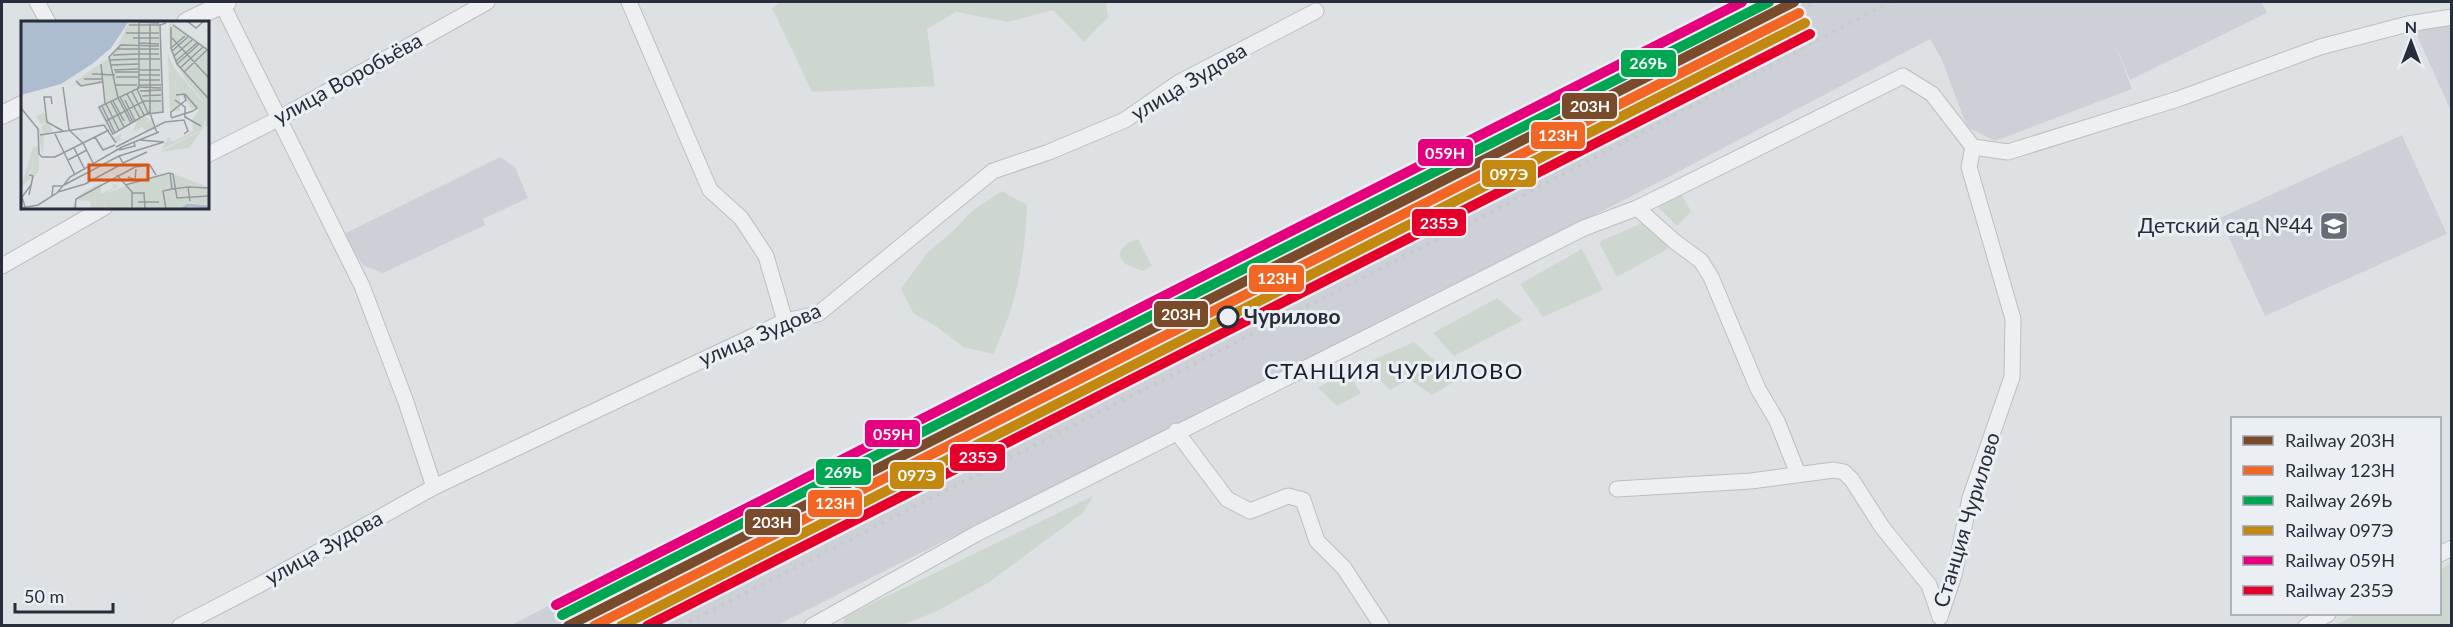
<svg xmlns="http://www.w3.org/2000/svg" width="2453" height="627" font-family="Lato,sans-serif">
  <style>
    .built { fill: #cdd0d7 }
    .green { fill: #ced7cf }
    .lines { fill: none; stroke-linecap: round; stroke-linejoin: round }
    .minor-casing { stroke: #bcbfc2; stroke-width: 17 }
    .tertiary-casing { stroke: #bcbfc2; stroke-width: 20 }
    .minor { stroke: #eeeff0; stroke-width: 15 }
    .tertiary { stroke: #eeeff0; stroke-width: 18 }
    .rail { stroke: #c7c9cc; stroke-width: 4; stroke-dasharray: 3 6; stroke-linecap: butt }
    .rail-1-casing { stroke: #ebeff4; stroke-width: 15 }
    .rail-2-casing { stroke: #ebeff4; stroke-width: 15 }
    .rail-3-casing { stroke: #ebeff4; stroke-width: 15 }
    .rail-4-casing { stroke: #ebeff4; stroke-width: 15 }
    .rail-5-casing { stroke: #ebeff4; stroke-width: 15 }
    .rail-6-casing { stroke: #ebeff4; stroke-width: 15 }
    .rail-1 { stroke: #7a4b2a; stroke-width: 10 }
    .rail-2 { stroke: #f26522; stroke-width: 10 }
    .rail-3 { stroke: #00a651; stroke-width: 10 }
    .rail-4 { stroke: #c3880f; stroke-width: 10 }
    .rail-5 { stroke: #e5007d; stroke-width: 10 }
    .rail-6 { stroke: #e4002b; stroke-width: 10 }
    .stop-dot { fill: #ebeff4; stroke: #272d3b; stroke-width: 3 }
    .labels { text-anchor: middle; stroke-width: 6; stroke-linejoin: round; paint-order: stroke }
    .street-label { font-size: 21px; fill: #272d3b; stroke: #ebeff4 }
    .poi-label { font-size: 21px; fill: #272d3b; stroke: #ebeff4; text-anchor: end }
    .stop-label { font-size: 21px; font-weight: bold; fill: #272d3b; stroke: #ebeff4; text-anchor: start }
    .neighbourhood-label { font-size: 22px; letter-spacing: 1.5px; fill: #191f2c; stroke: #ebeff4 }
    .inset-river { fill: none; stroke: #adbcce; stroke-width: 3 }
    .inset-road { fill: none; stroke: #9599a0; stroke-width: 1.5 }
    .view { fill: #d55511; fill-opacity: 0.15; stroke: #d55511; stroke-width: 3 }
    .inset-edge { fill: none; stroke: #272d3b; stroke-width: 3 }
    .line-badge { stroke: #ebeff4; stroke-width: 2 }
    .badge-label { font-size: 16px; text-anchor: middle; font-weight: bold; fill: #fff }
  </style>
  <rect width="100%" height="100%" fill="#dee1e4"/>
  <g class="built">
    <polygon points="1734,2 2261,2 2267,13 2130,80 2114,42 2132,89 1995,141 1967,127 1942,60 1930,39 1638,193 777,625 509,626"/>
    <polygon points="2451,25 2452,25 2451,111 2415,31"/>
    <polygon points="2402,135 2447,234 2265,316 2220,218"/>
    <polygon points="500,157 515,167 528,198 483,219 485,225 383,273 364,266 342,235"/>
  </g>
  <g class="green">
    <polygon points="781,2 1106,2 1108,17 1084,42 1053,10 1008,22 956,12 927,29 935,86 812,92 772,8"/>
    <polygon points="1679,190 1691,211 1677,226 1658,207"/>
    <path d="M1002,191L1027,205C1025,259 1017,304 993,354L963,347L936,326L913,313L901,289L927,253L953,231L972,211Z"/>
    <polygon points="1642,223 1669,248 1617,277 1599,242"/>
    <path d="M1138,239L1152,266L1143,271L1125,264L1119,256C1122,245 1128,242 1138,239Z"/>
    <polygon points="1582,249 1603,290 1543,317 1520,284"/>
    <polygon points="1497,298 1523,320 1454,356 1433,333"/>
    <polygon points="1414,342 1457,380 1432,395 1409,379 1390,390 1364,364"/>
    <polygon points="1347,371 1361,393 1337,406 1318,388"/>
    <polygon points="1093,496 1084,512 988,583 937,611 903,625 843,625 844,617"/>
    <polygon points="2451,563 2451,625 2335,625 2357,614 2440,614 2440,570"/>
  </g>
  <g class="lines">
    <g class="minor-casing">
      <g id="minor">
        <polyline points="37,2 48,22"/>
        <polyline points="629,2 710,190 741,218 766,256 785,321"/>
        <polyline points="222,4 362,286 406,402 434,487"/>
        <polyline points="207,155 280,118 487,2"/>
        <polyline points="1637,208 1674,241 1701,261 1711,277 1758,389 1777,421 1798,474"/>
        <polyline points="2,266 105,207"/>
        <polyline points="1176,431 1227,499 1250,511 1288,496 1303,500 1317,541 1344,568 1382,626"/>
        <polyline points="1617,489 1751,481 1834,470 1844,472 1852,480 1882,527 1929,585 1940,617"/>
        <polyline points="2440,554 2452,548"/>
        <polyline points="1940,617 1954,575 1970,498 2012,377 2013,319 1969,167 1973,147"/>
        <polyline points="180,626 259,585 434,487 785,321 818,314 993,171 1049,152 1125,120 1178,83 1316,11"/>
        <polyline points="812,626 976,534 1584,228 1637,208 1903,76 1932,94 1973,147 2008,152 2178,99 2320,47 2408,24 2452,17"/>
        <polyline points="2306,626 2328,614"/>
      </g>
    </g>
    <g class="tertiary-casing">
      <g id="tertiary">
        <polyline points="186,22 227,2"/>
        <polyline points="2,115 22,105"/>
      </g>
    </g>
    <use href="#minor" class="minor"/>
    <use href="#tertiary" class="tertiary"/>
    <g class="rail">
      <polyline points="589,626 1816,2"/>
      <polyline points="681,626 1489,213 1890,2"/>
    </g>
    <g class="rail-1-casing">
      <polyline id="rail-1" points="568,626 1794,2"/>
    </g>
    <g class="rail-2-casing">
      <polyline id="rail-2" points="594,626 1799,13"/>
    </g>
    <g class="rail-3-casing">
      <polyline id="rail-3" points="562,615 1769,2"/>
    </g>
    <g class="rail-4-casing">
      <polyline id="rail-4" points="621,626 1805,23"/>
    </g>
    <g class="rail-5-casing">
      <polyline id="rail-5" points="556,605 1742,2"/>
    </g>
    <g class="rail-6-casing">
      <polyline id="rail-6" points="647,626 1810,34"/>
    </g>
    <use href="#rail-1" class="rail-1"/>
    <use href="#rail-2" class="rail-2"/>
    <use href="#rail-3" class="rail-3"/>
    <use href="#rail-4" class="rail-4"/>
    <use href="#rail-5" class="rail-5"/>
    <use href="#rail-6" class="rail-6"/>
  </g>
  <defs>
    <g id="school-square" transform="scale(1.5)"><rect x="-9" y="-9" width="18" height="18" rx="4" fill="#676c76" stroke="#ebeff4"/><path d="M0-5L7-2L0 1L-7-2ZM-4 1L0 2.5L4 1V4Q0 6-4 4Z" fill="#fff"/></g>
  </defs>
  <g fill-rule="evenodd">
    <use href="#school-square" x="2334" y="226"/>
  </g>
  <circle class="stop-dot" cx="1228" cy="317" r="10"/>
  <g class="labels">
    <g class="street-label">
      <text transform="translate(348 79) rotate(-29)" y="7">улица Воробьёва</text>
      <text transform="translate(1189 82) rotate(-31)" y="7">улица Зудова</text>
      <text transform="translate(760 335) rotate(-23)" y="7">улица Зудова</text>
      <text transform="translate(1967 520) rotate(-73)" y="7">Станция Чурилово</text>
      <text transform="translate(324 548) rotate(-29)" y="7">улица Зудова</text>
    </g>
    <g class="poi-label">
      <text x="2313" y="233">Детский сад №44</text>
    </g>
    <g class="stop-label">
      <text x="1244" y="324">Чурилово</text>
    </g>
    <g class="neighbourhood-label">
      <text x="1394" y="379">СТАНЦИЯ ЧУРИЛОВО</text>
    </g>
  </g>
  <g transform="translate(21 21)">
    <rect width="188" height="188" fill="#dee1e4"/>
    <path d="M109,0H139L141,91L124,96L129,98L125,102L131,98L134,108L125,110L119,104L120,107L111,111L116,100L91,114L93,117L101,112L99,118H104L95,122L76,86L84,81L82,62L57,65L54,60L91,35ZM152,2L187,27L188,104L185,106L182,80L164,58L149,29L148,3ZM147,33L154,48L182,81L185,94L182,108L140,129L148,116L152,121L172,110L171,99L178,89L170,87L159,73V90L150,91L149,97ZM23,91L32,110L23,115L22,135L15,103L22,113L20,106L25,102L19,103L15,96ZM181,109L168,127L139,131L141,130ZM18,125V149L14,155L9,154L13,144L6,155L11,156L0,166L12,126ZM153,153L187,166V184L170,182L163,183L187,187L85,188L83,184V187H70L69,180L56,179V187L51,188L53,182L64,170L80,162V173L92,167L91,162L97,165L86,172L129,156Z" fill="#ced7cf"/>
    <path d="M0,0H108L90,27L71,43L40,63L0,74Z" fill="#adbcce"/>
    <path class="inset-river" d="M162,188L167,184L188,186"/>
    <path class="inset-road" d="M118,0V67L78,86L92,113L129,91M129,0V92L136,112M166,0L175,7L183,0M118,1L138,2M108,4H139M152,4L188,30M150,6V27L156,43L187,77M105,12H138M150,16L188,57M112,17H138M118,22L138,23M150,27L164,15M97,28H117M118,28H138M151,30L167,16M118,33H138M92,34L117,33M153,35L171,19M118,38H139M88,39L117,38M155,40L176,22M80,43L84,83M156,43L178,23M90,44L117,43M159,47L182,26M93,49L117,48M118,49H139M94,51H117M163,51L186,29M71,53L94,54M118,54H139M95,56H117M63,58H82M118,59H139M55,60L60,65L81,61M95,64H116M118,64H140M42,66L48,109L62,122L73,144M116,66L140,67M116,68L127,92M119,70L140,69M111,71L123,94M106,73L119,97M155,74L164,73L176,87L172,90M121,75L140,74M99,76L112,101M97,77L88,36L100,24L138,25M97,77L110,102M104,79L114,100M154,79L164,86V96L180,105M92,80L103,100M90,81L103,106M31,83L30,76H23L26,101L42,110M85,83L98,109M81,85L94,112M0,87L17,108L18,133L21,136H34L88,109M126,93L142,91L139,4L145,2M150,96V91L165,79L163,73M150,97L172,90M85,100L123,80H140M34,113L54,154M19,114L83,104L95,122M74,116L82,129L94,124M119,119L143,121M95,126L144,101L163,99L167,110L163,113M53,127L64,149M98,129L114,125L113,121M98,135L143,121M98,135L102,142L126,131M47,139L66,129M149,152L151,168L167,166L169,180M8,154L12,155L8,174M96,154L111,171V188M107,156L114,159L115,148M43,164L98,135M104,164L148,152L152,153L156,177L188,175M167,166L188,167M37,171L64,163L99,144M111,172H123L124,188M31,175L32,165H41M117,181H138M4,186L1,176L10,164M0,187L17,184L36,172L49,156L101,126L138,111M54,188L55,178L114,146L129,144L135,154M145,188L142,170L151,168"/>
    <path class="view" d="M68,144H127V159H68Z"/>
    <rect width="188" height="188" class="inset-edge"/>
  </g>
  <g class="line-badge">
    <rect x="1620" y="49" width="57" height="29" rx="6" fill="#00a651"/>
    <rect x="1561" y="92" width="57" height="28" rx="6" fill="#7a4b2a"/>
    <rect x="1530" y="121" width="56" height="29" rx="6" fill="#f26522"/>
    <rect x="1417" y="138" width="57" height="29" rx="6" fill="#e5007d"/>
    <rect x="1481" y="159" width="56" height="29" rx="6" fill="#c3880f"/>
    <rect x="1411" y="208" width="56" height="29" rx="6" fill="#e4002b"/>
    <rect x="1248" y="264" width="57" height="29" rx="6" fill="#f26522"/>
    <rect x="1153" y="300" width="56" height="28" rx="6" fill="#7a4b2a"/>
    <rect x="864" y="419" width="57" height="29" rx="6" fill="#e5007d"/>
    <rect x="949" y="443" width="57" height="29" rx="6" fill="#e4002b"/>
    <rect x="815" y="458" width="57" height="28" rx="6" fill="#00a651"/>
    <rect x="889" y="461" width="56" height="29" rx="6" fill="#c3880f"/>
    <rect x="807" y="489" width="56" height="29" rx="6" fill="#f26522"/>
    <rect x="744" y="508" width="57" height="28" rx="6" fill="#7a4b2a"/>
  </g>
  <g class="badge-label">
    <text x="1648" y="69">269Ь</text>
    <text x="1590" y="112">203Н</text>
    <text x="1558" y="141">123Н</text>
    <text x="1445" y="159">059Н</text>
    <text x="1509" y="180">097Э</text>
    <text x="1439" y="229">235Э</text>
    <text x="1277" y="284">123Н</text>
    <text x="1181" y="320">203Н</text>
    <text x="893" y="440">059Н</text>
    <text x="978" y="463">235Э</text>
    <text x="843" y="478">269Ь</text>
    <text x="917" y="481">097Э</text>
    <text x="835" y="509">123Н</text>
    <text x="772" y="528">203Н</text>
  </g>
  <rect width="2453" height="627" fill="none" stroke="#272d3b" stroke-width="6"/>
  <rect x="2231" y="417" width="210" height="198" fill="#ebeff4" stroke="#9da1aa" stroke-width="1.5"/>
  <rect x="2243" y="436" width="30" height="9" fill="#7a4b2a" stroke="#9da1aa" stroke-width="1.5"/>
  <text x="2285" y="447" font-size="18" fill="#272d3b">Railway 203Н</text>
  <rect x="2243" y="466" width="30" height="9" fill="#f26522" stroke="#9da1aa" stroke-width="1.5"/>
  <text x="2285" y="477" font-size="18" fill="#272d3b">Railway 123Н</text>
  <rect x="2243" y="496" width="30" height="9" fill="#00a651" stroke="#9da1aa" stroke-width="1.5"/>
  <text x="2285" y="507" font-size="18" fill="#272d3b">Railway 269Ь</text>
  <rect x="2243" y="526" width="30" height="9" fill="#c3880f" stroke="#9da1aa" stroke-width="1.5"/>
  <text x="2285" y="537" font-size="18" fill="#272d3b">Railway 097Э</text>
  <rect x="2243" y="556" width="30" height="9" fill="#e5007d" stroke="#9da1aa" stroke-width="1.5"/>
  <text x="2285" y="567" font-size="18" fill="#272d3b">Railway 059Н</text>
  <rect x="2243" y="586" width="30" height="9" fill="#e4002b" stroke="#9da1aa" stroke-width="1.5"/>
  <text x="2285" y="597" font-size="18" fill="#272d3b">Railway 235Э</text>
  <g transform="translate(2411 42)" stroke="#ebeff4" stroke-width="4.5" paint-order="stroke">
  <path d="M0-4.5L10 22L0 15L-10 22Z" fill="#272d3b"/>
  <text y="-9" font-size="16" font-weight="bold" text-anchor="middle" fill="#272d3b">N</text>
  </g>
  <path d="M15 603v9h98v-9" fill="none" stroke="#272d3b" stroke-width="3"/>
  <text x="24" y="603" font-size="18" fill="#272d3b" stroke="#ebeff4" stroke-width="4.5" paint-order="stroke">50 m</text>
</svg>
